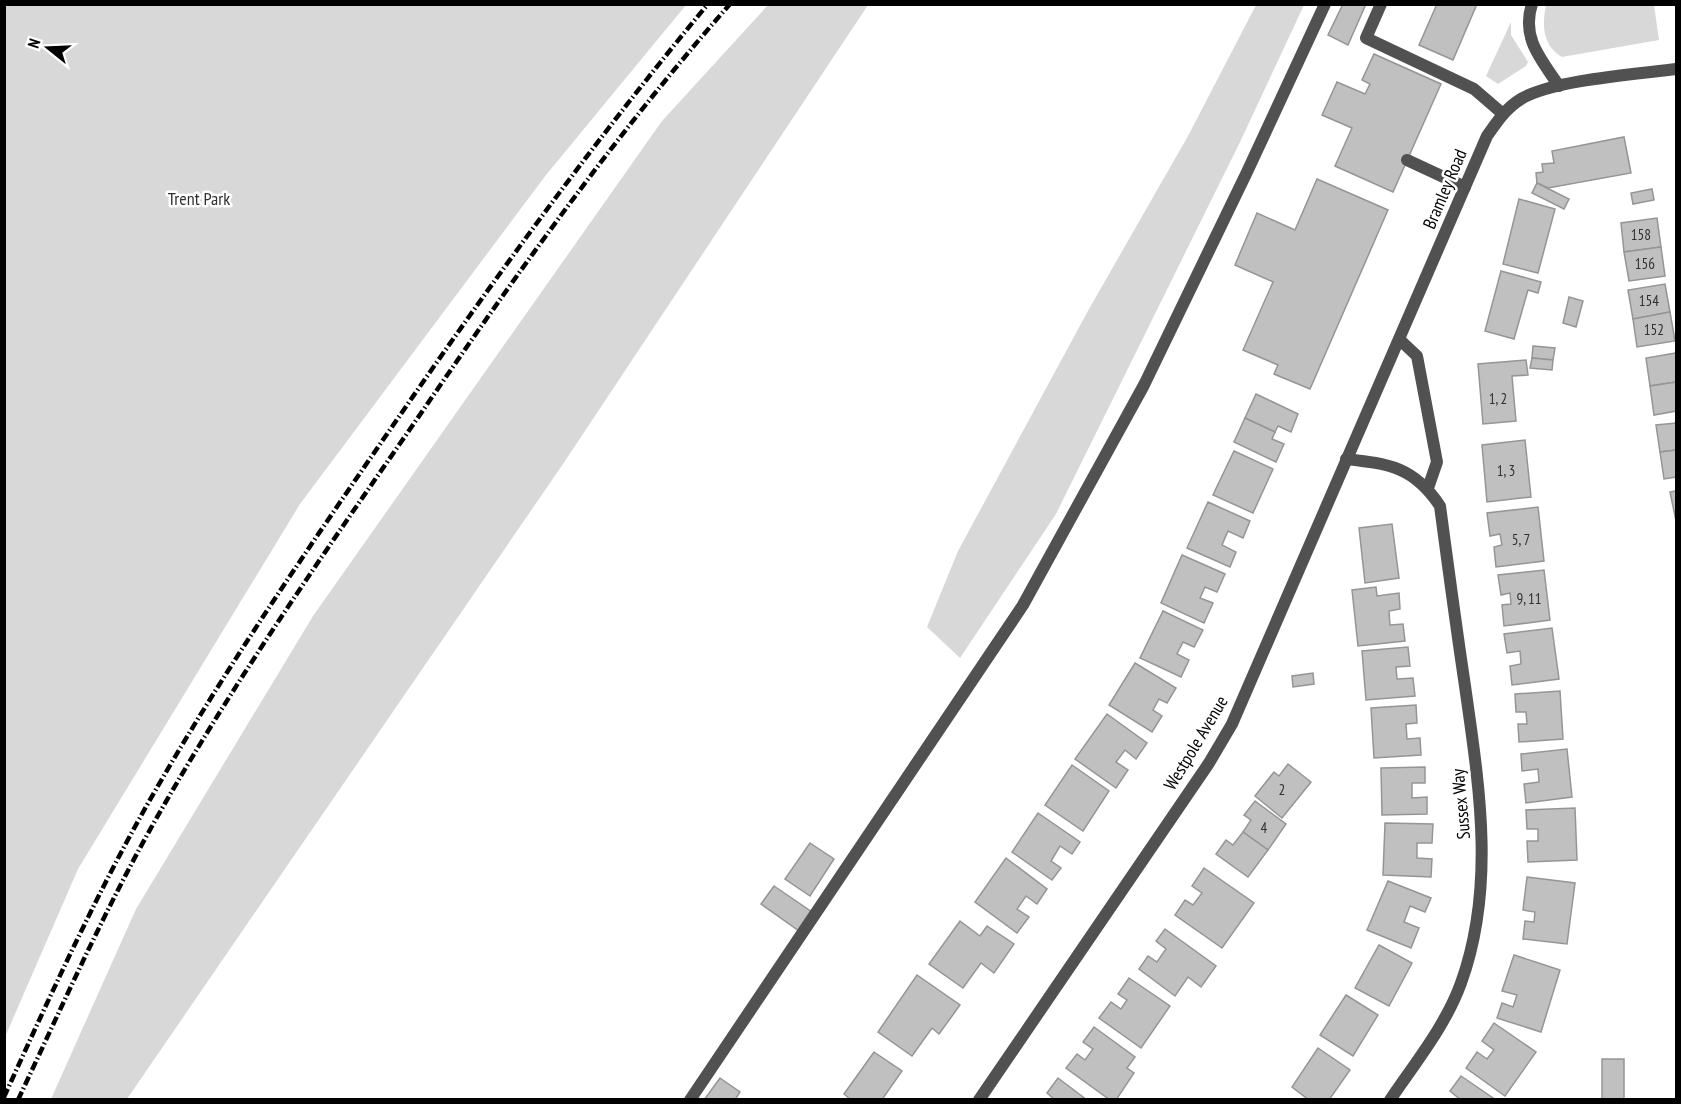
<svg xmlns="http://www.w3.org/2000/svg" width="1681" height="1104" font-family="'PT Sans Narrow',sans-serif">
  <style>
    .green { fill: #d8d8d8 }
    .building { fill: #c0c0c0; stroke: #959595; stroke-width: 1.5 }
    .lines { fill: none; stroke-linecap: round; stroke-linejoin: round }
    .service { stroke: #515151; stroke-width: 12 }
    .minor { stroke: #515151; stroke-width: 12 }
    .rail { stroke: #000; stroke-width: 4.5; stroke-dasharray: 9 3 1.5 3; stroke-linecap: butt }
    .labels { text-anchor: middle; stroke-width: 5; stroke-linejoin: round; paint-order: stroke }
    .number-label { font-size: 15px; fill: #303030 }
    .street-label { font-size: 18px; fill: #000; stroke: #fff }
    .park-label { font-size: 18px; fill: #2f2f2f; stroke: #fff }
  </style>
  <rect width="100%" height="100%" fill="#fff"/>
  <g class="green">
    <polygon points="5,4 686,5 546,175 300,504 78,869 5,1037"/>
    <polygon points="768,5 868,5 563,464 127,1099 51,1099 136,909 313,616 662,121"/>
    <polygon points="1256,5 1304,5 1241,140 1056,514 960,658 927,627 958,551 1089,309 1188,136"/>
    <path d="M1546,5H1654L1659,40L1562,57C1542,45 1542,25 1546,5Z"/>
    <polygon points="1511,22 1511,35 1528,62 1526,66 1498,84 1486,76"/>
  </g>
  <g class="building">
    <polygon points="1343,4 1366,4 1348,45 1328,35"/>
    <polygon points="1437,4 1477,4 1453,60 1419,45"/>
    <polygon points="1374,54 1441,84 1393,192 1335,166 1352,128 1322,115 1337,82 1365,94 1370,84 1362,80"/>
    <polygon points="1624,137 1631,173 1548,188 1537,183 1536,173 1543,172 1542,164 1554,163 1552,151"/>
    <polygon points="1317,179 1388,210 1310,389 1274,374 1278,365 1243,350 1273,282 1235,265 1257,213 1295,230"/>
    <polygon points="1537,183 1569,199 1564,209 1532,193"/>
    <polygon points="1652,189 1654,200 1633,204 1631,193"/>
    <polygon points="1519,199 1555,209 1538,273 1503,264"/>
    <polygon points="1657,218 1661,247 1624,252 1621,223"/>
    <polygon points="1661,247 1665,276 1629,281 1624,252"/>
    <polygon points="1501,271 1541,282 1538,293 1528,290 1514,339 1485,331"/>
    <polygon points="1665,284 1670,312 1633,319 1628,290"/>
    <polygon points="1569,297 1583,301 1576,327 1563,323"/>
    <polygon points="1670,312 1675,341 1637,347 1633,319"/>
    <polygon points="1533,346 1555,348 1553,360 1532,358"/>
    <polygon points="1676,353 1676,382 1650,386 1646,358"/>
    <polygon points="1532,358 1553,360 1552,370 1530,368"/>
    <polygon points="1526,360 1528,375 1512,376 1516,421 1483,424 1478,364"/>
    <polygon points="1676,382 1676,411 1654,415 1650,386"/>
    <polygon points="1256,394 1298,414 1291,432 1278,426 1275,432 1245,418"/>
    <polygon points="1245,418 1275,432 1272,439 1284,444 1276,462 1234,442"/>
    <polygon points="1676,423 1676,450 1660,452 1656,425"/>
    <polygon points="1525,440 1531,497 1487,502 1482,445"/>
    <polygon points="1676,450 1676,477 1664,479 1660,452"/>
    <polygon points="1234,451 1273,469 1253,513 1213,495"/>
    <polygon points="1676,491 1676,521 1670,492"/>
    <polygon points="1208,502 1250,521 1243,538 1228,531 1222,545 1236,552 1230,567 1187,548"/>
    <polygon points="1538,507 1544,561 1496,567 1494,547 1502,545 1500,534 1490,536 1487,513"/>
    <polygon points="1392,524 1399,578 1365,583 1359,528"/>
    <polygon points="1182,555 1225,574 1217,592 1205,587 1200,598 1213,603 1204,623 1161,603"/>
    <polygon points="1544,570 1550,620 1504,626 1502,605 1511,604 1510,593 1501,595 1498,575"/>
    <polygon points="1376,587 1377,596 1399,593 1400,609 1389,611 1390,625 1403,624 1405,641 1358,646 1352,590"/>
    <polygon points="1163,611 1203,630 1194,647 1183,642 1177,654 1189,660 1181,677 1140,658"/>
    <polygon points="1552,628 1559,679 1512,685 1510,666 1521,664 1520,651 1507,653 1504,634"/>
    <polygon points="1408,647 1410,666 1396,667 1397,679 1413,678 1415,696 1366,700 1362,651"/>
    <polygon points="1135,663 1176,688 1167,703 1159,699 1153,710 1162,716 1152,732 1109,705"/>
    <polygon points="1313,673 1314,684 1293,687 1292,676"/>
    <polygon points="1560,691 1563,739 1519,742 1518,724 1527,724 1526,712 1516,712 1515,694"/>
    <polygon points="1416,705 1417,723 1406,724 1407,739 1420,738 1421,755 1374,758 1371,708"/>
    <polygon points="1107,714 1147,743 1136,759 1125,750 1116,762 1128,770 1116,788 1075,759"/>
    <polygon points="1567,749 1572,797 1526,803 1524,784 1539,782 1538,769 1522,771 1521,754"/>
    <polygon points="1288,764 1311,782 1282,818 1255,796 1274,772 1279,776"/>
    <polygon points="1072,765 1109,791 1083,831 1045,805"/>
    <polygon points="1425,767 1425,783 1412,783 1412,798 1427,797 1427,814 1382,815 1381,768"/>
    <polygon points="1255,801 1286,824 1268,850 1243,832 1251,820 1244,815"/>
    <polygon points="1575,808 1577,860 1528,862 1527,841 1538,841 1538,829 1527,829 1526,810"/>
    <polygon points="1038,813 1080,842 1072,854 1060,846 1051,861 1061,868 1052,880 1012,852"/>
    <polygon points="1385,823 1433,824 1432,843 1417,843 1417,858 1432,859 1431,877 1383,875"/>
    <polygon points="1243,832 1268,850 1248,877 1216,854 1226,840 1233,845"/>
    <polygon points="810,843 834,859 810,896 785,879"/>
    <polygon points="1006,858 1047,889 1037,904 1026,896 1017,909 1029,917 1017,933 975,902"/>
    <polygon points="1204,868 1254,903 1222,948 1175,915 1185,900 1193,905 1202,893 1192,886"/>
    <polygon points="1527,877 1575,883 1567,944 1523,939 1525,921 1534,922 1535,912 1523,910"/>
    <polygon points="1388,881 1431,898 1425,912 1410,906 1404,922 1419,928 1411,948 1367,930"/>
    <polygon points="774,886 812,912 799,931 761,904"/>
    <polygon points="960,921 980,936 987,926 1014,944 994,973 981,963 963,988 929,964"/>
    <polygon points="1165,929 1216,966 1201,987 1188,977 1175,996 1139,969 1148,956 1157,962 1166,949 1156,941"/>
    <polygon points="1379,945 1412,963 1389,1006 1355,988"/>
    <polygon points="1514,955 1560,970 1541,1032 1497,1018 1502,1003 1513,1007 1517,995 1502,991"/>
    <polygon points="917,975 960,1005 939,1034 932,1028 912,1056 878,1032"/>
    <polygon points="1129,978 1170,1006 1141,1048 1099,1018 1111,1002 1121,1009 1127,1000 1118,994"/>
    <polygon points="1346,995 1378,1015 1353,1056 1320,1035"/>
    <polygon points="1494,1023 1536,1052 1505,1096 1466,1068 1477,1052 1487,1059 1494,1050 1482,1041"/>
    <polygon points="1094,1027 1135,1057 1127,1068 1134,1073 1116,1100 1110,1100 1066,1068 1077,1054 1085,1060 1093,1049 1083,1042"/>
    <polygon points="1318,1048 1350,1070 1329,1100 1309,1100 1292,1087"/>
    <polygon points="874,1052 902,1071 883,1098 886,1100 851,1100 844,1094"/>
    <rect x="1602" y="1059" width="22" height="41"/>
    <polygon points="1461,1076 1496,1100 1461,1100 1450,1091"/>
    <polygon points="720,1078 740,1092 735,1100 704,1100"/>
    <polygon points="1058,1078 1087,1100 1055,1100 1047,1093"/>
  </g>
  <g class="lines">
    <g class="service">
      <polyline points="1381,4 1366,38 1474,89 1503,114"/>
      <polyline points="1407,160 1465,187"/>
      <polyline points="690,1100 1023,605 1144,385 1247,172 1325,4"/>
    </g>
    <g class="minor">
      <path d="M1532,4C1521,38 1541,59 1559,86"/>
      <polyline points="1400,340 1417,356 1437,462 1428,488"/>
      <path d="M1346,459C1390,464 1414,467 1440,506C1448,566 1456,626 1465,686C1479,785 1496,886 1461,983C1446,1025 1415,1063 1390,1100"/>
      <path d="M979,1100L1209,763L1232,724L1487,136C1497,122 1506,108 1521,99C1552,80 1638,74 1676,69"/>
    </g>
    <g class="rail">
      <path d="M4,1097C51,994 98,890 155,791C231,659 318,534 405,408C501,269 600,134 708,4"/>
      <path d="M18,1100C65,1000 109,900 164,805C241,671 329,546 417,419C515,276 615,135 730,4"/>
    </g>
  </g>
  <g class="labels">
    <g class="number-label">
      <text x="1641" y="240">158</text>
      <text x="1645" y="269">156</text>
      <text x="1649" y="306">154</text>
      <text x="1654" y="335">152</text>
      <text x="1498" y="404">1, 2</text>
      <text x="1506" y="476">1, 3</text>
      <text x="1521" y="545">5, 7</text>
      <text x="1529" y="604">9, 11</text>
      <text x="1282" y="795">2</text>
      <text x="1264" y="833">4</text>
    </g>
    <g class="street-label">
      <text transform="translate(1445 189) rotate(-67)" y="6">Bramley Road</text>
      <text transform="translate(1196 743) rotate(-59)" y="6">Westpole Avenue</text>
      <text transform="translate(1461 804) rotate(-95)" y="6">Sussex Way</text>
    </g>
    <g class="park-label">
      <text x="199" y="205">Trent Park</text>
    </g>
  </g>
  <rect width="1681" height="1104" fill="none" stroke="#000000" stroke-width="12"/>
  <g transform="translate(48 48) rotate(288)" stroke="#ffffff" stroke-width="4.5" paint-order="stroke">
  <path d="M0-4.5L10 22L0 15L-10 22Z" fill="#000000"/>
  <text y="-9" font-size="16" font-weight="bold" text-anchor="middle" fill="#000000">N</text>
  </g>
</svg>
